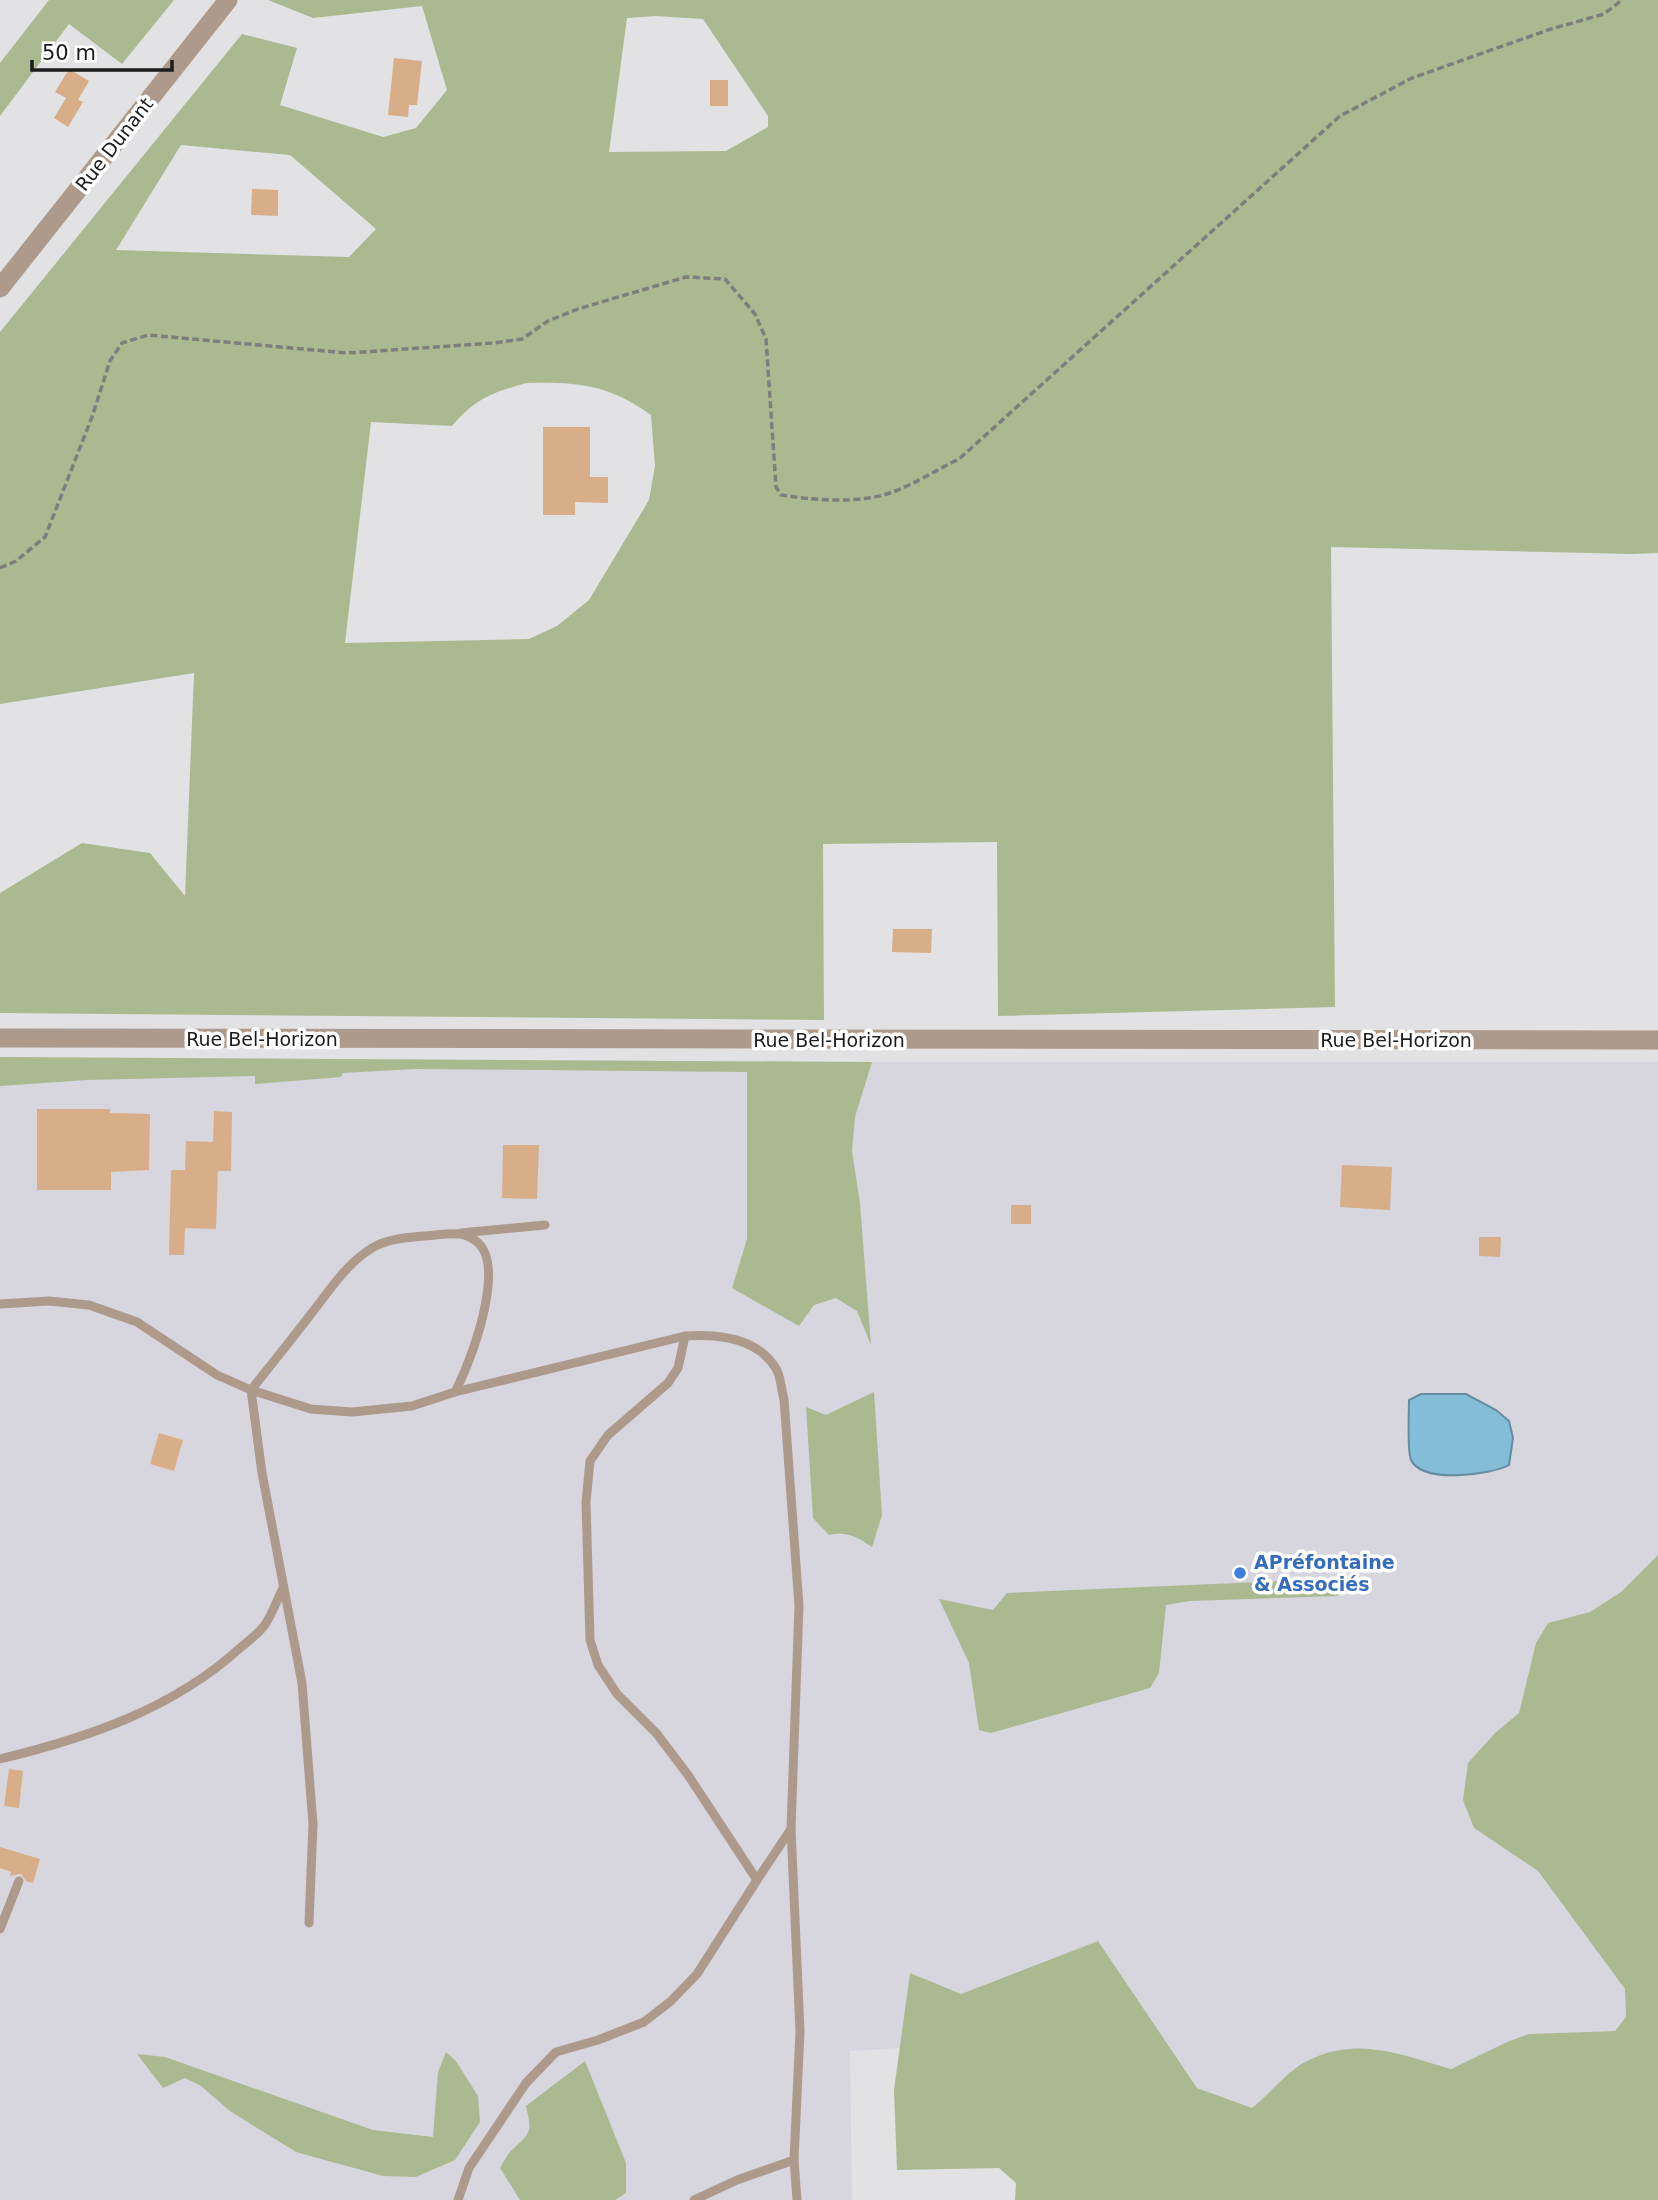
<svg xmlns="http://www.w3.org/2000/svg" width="1658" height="2200" font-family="'DejaVu Sans',sans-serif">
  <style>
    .built { fill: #d7d6df }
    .green { fill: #aab990; fill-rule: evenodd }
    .water { fill: #83bdd8; stroke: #648da0; stroke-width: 2 }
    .building { fill: #d7ae87 }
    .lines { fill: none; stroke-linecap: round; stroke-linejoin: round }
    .path { stroke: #7e7e7f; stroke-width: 3.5; stroke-dasharray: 7 3.5; stroke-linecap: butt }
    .service { stroke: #ad9a8a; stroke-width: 9 }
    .tertiary { stroke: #ad9a8a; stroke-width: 19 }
    .shop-dot { fill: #3f7fe0; stroke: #fff; stroke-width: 2.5 }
    .labels { text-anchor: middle; stroke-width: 7; stroke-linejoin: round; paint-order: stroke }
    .street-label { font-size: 19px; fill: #1c1c1c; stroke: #fff }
    .shop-label { font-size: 19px; font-weight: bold; fill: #366cbe; stroke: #fff; text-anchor: start }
  </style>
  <rect width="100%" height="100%" fill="#e2e2e4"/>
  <polygon class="built" points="0,1057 832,1062 1658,1062 1658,1555 1621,1592 1590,1612 1548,1623 1536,1643 1519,1713 1495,1733 1468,1763 1474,1828 1538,1871 1625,1989 1626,2017 1614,2031 1529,2034 1507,2042 1451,2069 1373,2048 1304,2063 1252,2108 1197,2088 1098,1941 961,1994 904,2018 900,2048 850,2051 852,2200 0,2200"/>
  <g class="green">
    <polygon points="49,0 174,0 122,64 69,24 0,116 0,63"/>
    <path d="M268,0H1658V553L1632,554L1331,547L1335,1007L998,1016L997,842L823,844L824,1020L0,1013V893L82,843L150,853L185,896L194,673L0,704V332L242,34L297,48L280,105L383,137L416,128L447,90L422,6L313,18ZM656,16L703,19L768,116V127L726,151L609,152L627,18ZM181,145L290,155L376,229L349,257L116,250ZM526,383C577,382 608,384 651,415L655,466L649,500L589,600L557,626L529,639L345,643L371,422L452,426C476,398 492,393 526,383Z"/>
    <polygon points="0,1057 872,1062 855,1117 852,1151 860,1203 871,1345 857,1311 836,1298 814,1305 799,1326 732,1288 747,1239 747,1072 414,1069 343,1073 341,1077 255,1084 255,1076 87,1080 0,1086"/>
    <path d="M874,1392L882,1515L872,1547C857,1537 847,1531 829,1535L813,1518L806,1407L826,1415Z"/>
    <path d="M1658,1555V2200H1015L1016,2183L999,2168L897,2170L894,2090L910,1973L961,1994L1098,1941L1197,2088L1252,2108C1269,2094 1286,2073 1305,2062C1356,2035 1400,2054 1451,2069L1507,2042L1529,2034L1615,2031L1626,2017L1625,1989L1538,1871L1474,1828L1463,1800L1468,1763L1495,1733L1519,1713L1536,1643L1548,1623L1590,1612L1621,1592Z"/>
    <polygon points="1327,1579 1345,1584 1337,1596 1190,1601 1166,1605 1159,1673 1150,1688 991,1733 979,1730 969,1663 939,1599 993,1610 1007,1593"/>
    <polygon points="446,2052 456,2061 478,2096 480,2122 455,2160 416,2177 383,2176 296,2152 230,2111 201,2086 185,2078 163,2088 137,2054 165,2057 373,2130 433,2137 438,2072"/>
    <path d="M585,2061L626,2163V2193L615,2200H520L500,2168C504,2161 508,2153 514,2148C533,2131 531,2130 526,2106Z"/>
  </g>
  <path class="water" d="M1421,1394H1466L1496,1410L1509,1421L1513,1438L1509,1465C1491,1475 1422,1484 1411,1460C1407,1451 1409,1412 1409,1400Z"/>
  <g class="building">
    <polygon points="394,58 422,61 417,105 409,105 408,117 388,115"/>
    <polygon points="69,69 89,81 78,100 83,102 68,127 54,118 66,98 55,92"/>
    <rect x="710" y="80" width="18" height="26"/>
    <polygon points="252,189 278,190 278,216 251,215"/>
    <polygon points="543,427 590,427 590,477 608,477 608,503 575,502 575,515 543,515"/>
    <polygon points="893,929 932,929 931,953 892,952"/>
    <polygon points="37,1109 110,1109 110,1113 150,1114 149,1170 111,1172 111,1190 37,1190"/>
    <polygon points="214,1111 232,1112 231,1171 218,1171 216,1229 185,1228 184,1255 169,1255 171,1170 185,1170 186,1141 213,1142"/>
    <polygon points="503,1145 539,1145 537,1199 502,1198"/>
    <polygon points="1342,1165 1392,1167 1390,1210 1340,1207"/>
    <rect x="1011" y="1205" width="20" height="19"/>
    <polygon points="1479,1237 1501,1237 1500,1257 1479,1256"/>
    <polygon points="159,1433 183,1440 174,1471 150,1464"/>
    <polygon points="9,1769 23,1771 19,1808 4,1806"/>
    <polygon points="0,1847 40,1859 33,1883 26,1881 21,1874 10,1876 11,1872 0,1868"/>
  </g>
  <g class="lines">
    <path class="path" d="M0,568L16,561L45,537L92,417L110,361L122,343L148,335L347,353L494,343L522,339L548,321L578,309L686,277L725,279L755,314L766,339L776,487L781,495C814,500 858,504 890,493C913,485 936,470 959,459L1340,116L1412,78L1551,29L1604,14L1622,0"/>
    <g class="service">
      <polyline points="461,1233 545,1225"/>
      <path d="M0,1304L49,1301L89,1305L137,1322L217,1375L251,1390L311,1409L352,1412L412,1406L455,1392L685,1336C717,1334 756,1337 775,1367C781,1375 781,1389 784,1399L799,1606L791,1829L800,2031L794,2160L797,2200"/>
      <path d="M0,1759C87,1738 173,1709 240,1648C248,1641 258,1634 264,1626C272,1615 277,1600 283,1588"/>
      <polyline points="757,1880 791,1829"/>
      <path d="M309,1923L313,1824L302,1683L262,1473L251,1390C271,1365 291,1340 311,1314C330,1290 346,1264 372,1248C390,1237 415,1237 435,1235C449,1234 464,1231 476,1241C508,1265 470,1364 455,1392"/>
      <polyline points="0,1929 19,1881"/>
      <polyline points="458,2200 469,2168 526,2083 556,2052 598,2040 644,2022 671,2001 697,1974 757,1880 688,1775 657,1734 617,1694 598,1665 590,1640 586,1502 590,1461 608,1435 668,1383 678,1368 685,1336"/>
      <polyline points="694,2200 737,2180 794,2160"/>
    </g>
    <g class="tertiary">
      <polyline points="0,288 228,0"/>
      <polyline points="0,1038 1658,1040"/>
    </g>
  </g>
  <circle class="shop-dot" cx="1240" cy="1573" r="7"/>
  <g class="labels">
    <g class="street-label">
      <text transform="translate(114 144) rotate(-52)" y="7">Rue Dunant</text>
      <text x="262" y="1046">Rue Bel-Horizon</text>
      <text x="829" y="1047">Rue Bel-Horizon</text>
      <text x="1396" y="1047">Rue Bel-Horizon</text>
    </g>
    <g class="shop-label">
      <text x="1254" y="1569">APréfontaine<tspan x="1254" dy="22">&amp; Associés</tspan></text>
    </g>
  </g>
  <path d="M32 60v10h140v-10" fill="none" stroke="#1c1c1c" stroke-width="3.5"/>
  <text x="42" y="60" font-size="21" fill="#1c1c1c" stroke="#ffffff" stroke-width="5" paint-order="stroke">50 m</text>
</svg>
